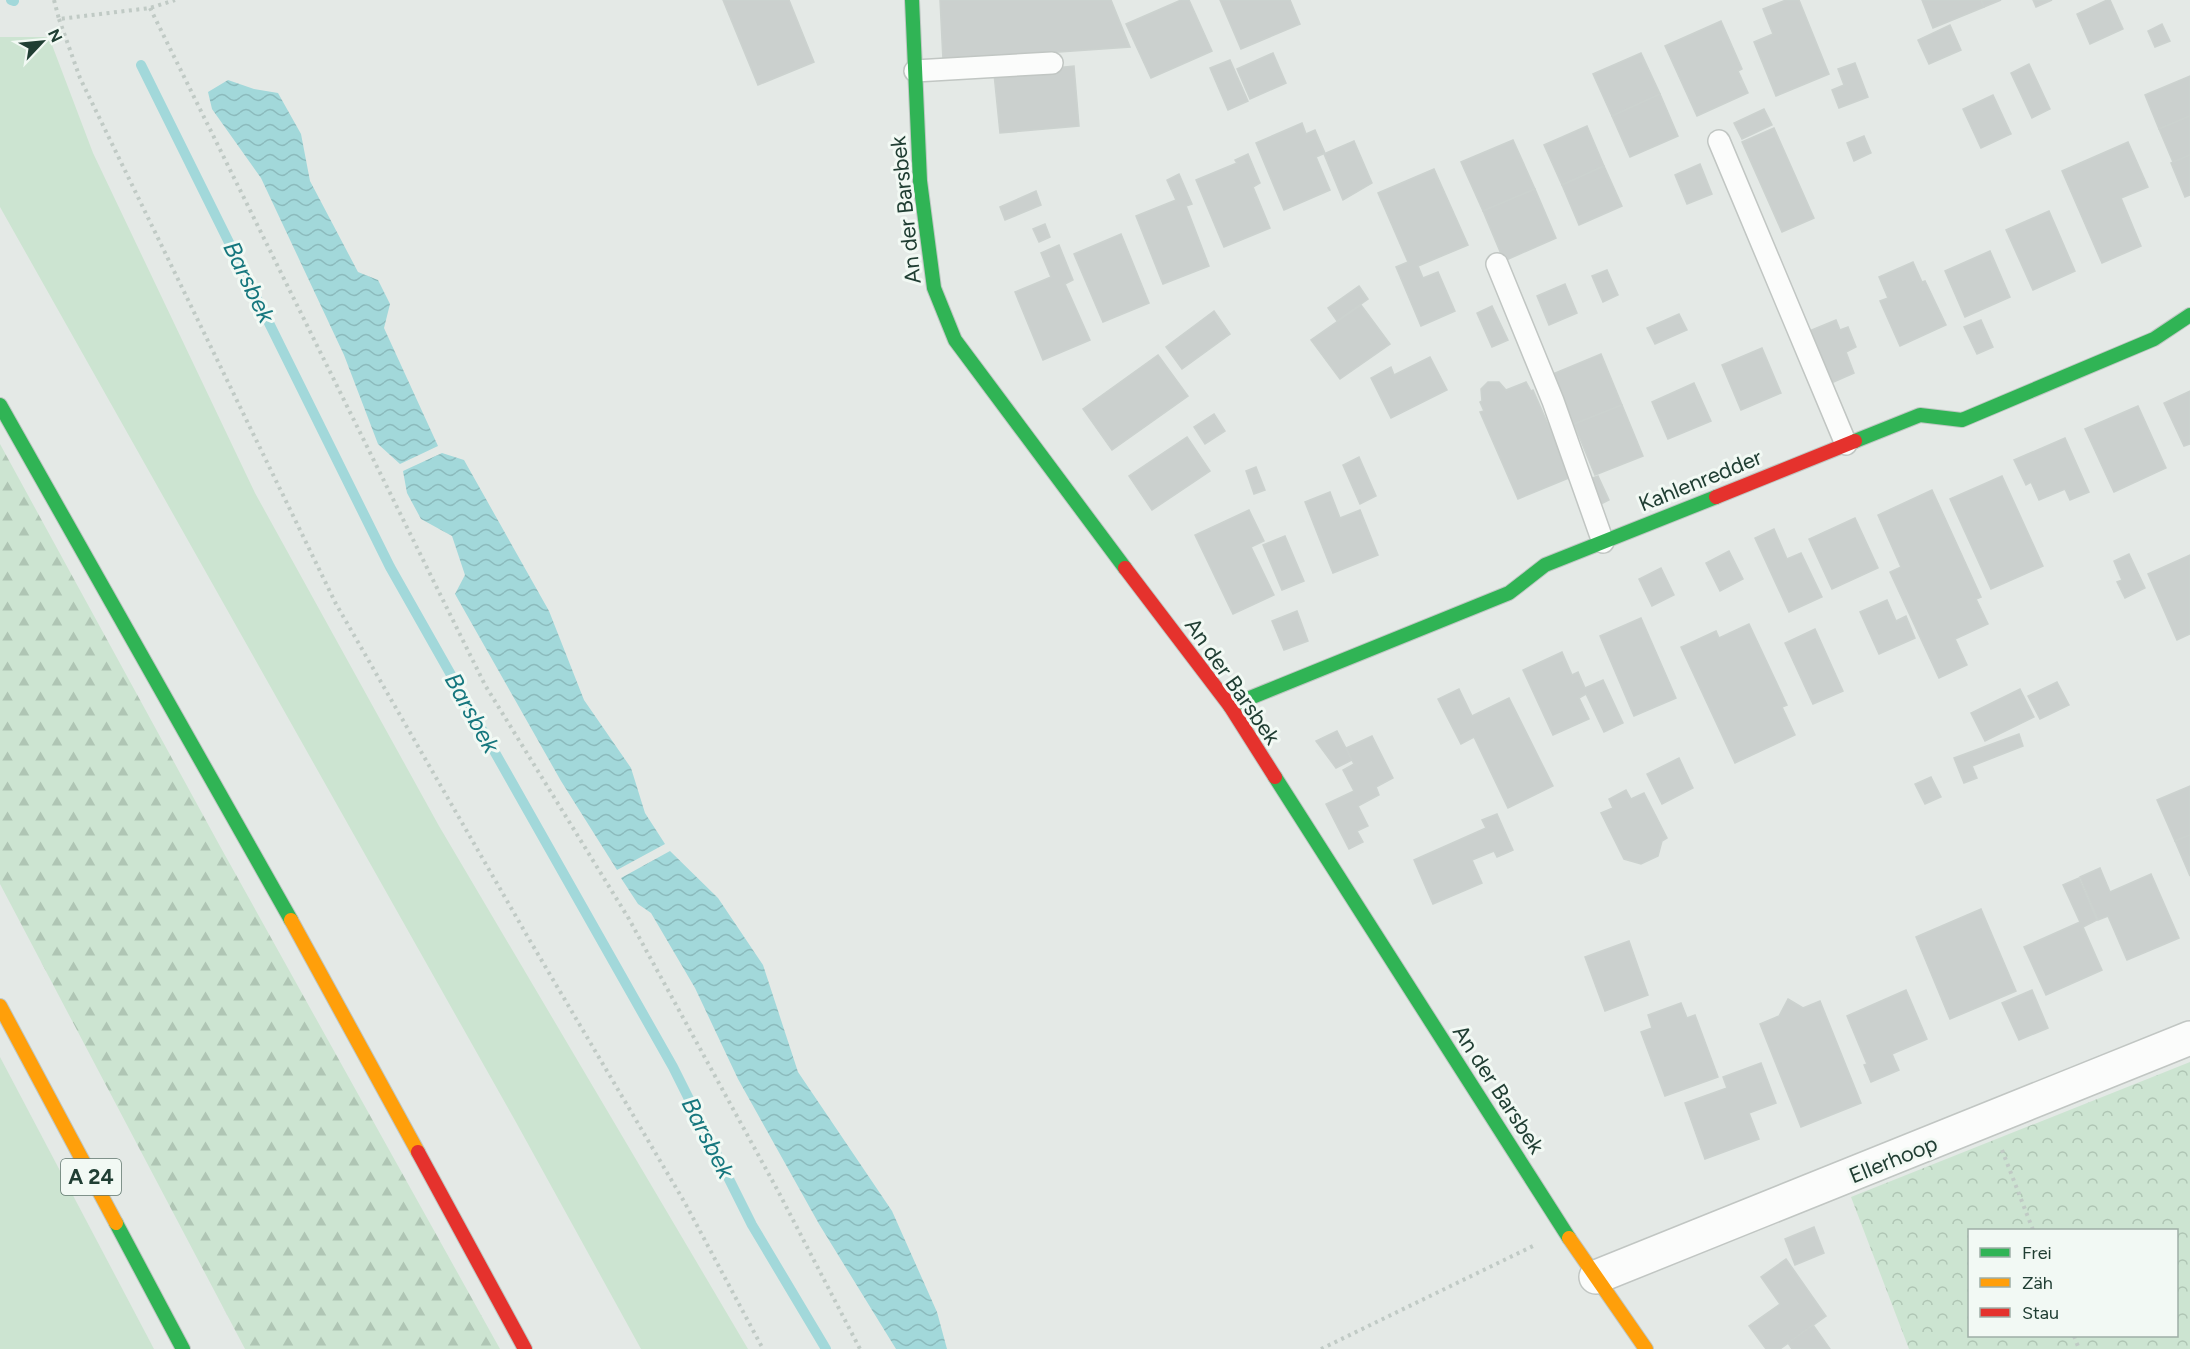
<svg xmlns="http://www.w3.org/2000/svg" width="2190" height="1349" font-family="Figtree,sans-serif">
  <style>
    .grass { fill: #cce4d1 }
    .forest { fill: url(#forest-firs) }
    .park { fill: url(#park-crowns); fill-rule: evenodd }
    .water { fill: url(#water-waves) }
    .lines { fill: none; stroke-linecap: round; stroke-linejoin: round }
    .stream { stroke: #a2d8da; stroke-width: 10 }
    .building { fill: #cbd0ce; stroke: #ccd2cf; stroke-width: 1.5 }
    .lane-casing { stroke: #c1c6c3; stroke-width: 24 }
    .street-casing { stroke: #c1c6c3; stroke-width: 36 }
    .fast-casing { stroke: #bfc7c3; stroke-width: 16 }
    .slow-casing { stroke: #bfc7c3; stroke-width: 16 }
    .jam-casing { stroke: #bfc7c3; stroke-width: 16 }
    .path { stroke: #c0cac5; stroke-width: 4; stroke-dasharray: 3 4.5; stroke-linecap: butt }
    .lane { stroke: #fbfcfb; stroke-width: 21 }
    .street { stroke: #fbfcfb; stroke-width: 33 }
    .fast { stroke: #30b455; stroke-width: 14 }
    .slow { stroke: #ff9f0a; stroke-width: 14 }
    .jam { stroke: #e5322d; stroke-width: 14 }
    .labels { text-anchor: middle; stroke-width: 6; stroke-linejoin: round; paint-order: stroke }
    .shield { fill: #f2f9f4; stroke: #5f766d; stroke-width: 1.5 }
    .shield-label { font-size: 21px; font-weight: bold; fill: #203e33 }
    .street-label { font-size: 22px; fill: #203e33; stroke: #f2f9f4 }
    .water-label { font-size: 24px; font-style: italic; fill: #16777e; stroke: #f2f9f4 }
  </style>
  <defs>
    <pattern id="forest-firs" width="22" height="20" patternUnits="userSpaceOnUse" patternTransform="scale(1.5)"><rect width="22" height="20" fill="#cce4d1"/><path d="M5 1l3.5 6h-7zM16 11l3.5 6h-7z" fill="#afc5b4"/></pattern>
    <pattern id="park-crowns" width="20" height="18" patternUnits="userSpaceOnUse" patternTransform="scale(1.5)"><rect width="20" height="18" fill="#cce4d1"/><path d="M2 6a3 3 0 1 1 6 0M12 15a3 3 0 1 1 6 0" fill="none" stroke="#afc5b4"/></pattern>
    <pattern id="water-waves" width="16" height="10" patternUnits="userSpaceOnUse" patternTransform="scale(1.5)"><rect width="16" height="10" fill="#a2d8da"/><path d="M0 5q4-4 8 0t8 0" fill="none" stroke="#8bbabc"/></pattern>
  </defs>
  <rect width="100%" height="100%" fill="#e4e9e6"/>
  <g class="grass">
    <polygon points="0,37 49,37 93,153 255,493 439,826 748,1349 641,1349 517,1124 0,207"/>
    <polygon points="0,1057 154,1349 0,1349"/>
  </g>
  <polygon class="forest" points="0,444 221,848 500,1349 245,1349 0,884"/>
  <path class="park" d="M2190,1062V1349H1909L1851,1197ZM1970,1230H2176V1336H1970Z"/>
  <g class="water">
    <polygon points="228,80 254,89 278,93 301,134 310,181 358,272 378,280 390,304 384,328 438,446 400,464 378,444 344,355 261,178 212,109 208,92"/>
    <polygon points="442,453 464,460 549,611 584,700 631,768 645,813 665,844 617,870 561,781 455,594 465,575 452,536 421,519 407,493 403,471"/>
    <polygon points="670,851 718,898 763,965 798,1072 892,1211 937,1312 947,1349 896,1349 819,1224 738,1079 695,988 651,913 638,904 621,878"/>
  </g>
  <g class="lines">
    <g class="stream">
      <polyline points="11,0 14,1"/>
      <polyline points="141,65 390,567 673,1067 752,1225 826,1349"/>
    </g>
  </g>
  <g class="building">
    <polygon points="723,0 789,0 814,62 758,85"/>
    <polygon points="940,0 1111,0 1130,47 943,60"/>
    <polygon points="1181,0 1189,0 1212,51 1151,78 1126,24"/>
    <polygon points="1220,0 1290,0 1300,24 1241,49"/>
    <polygon points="1786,0 1799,0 1829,74 1776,96 1754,42 1773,34 1763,9"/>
    <polygon points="1922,0 1981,0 1984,7 1933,28"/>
    <polygon points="1981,0 2001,0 1984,7"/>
    <polygon points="2033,0 2052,0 2036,7"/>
    <polygon points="2107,0 2110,0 2123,29 2090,44 2077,14"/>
    <polygon points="1721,21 1742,69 1738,71 1748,93 1697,116 1665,46"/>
    <polygon points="2162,24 2170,41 2155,47 2148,31"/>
    <polygon points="1950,25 1961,50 1929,64 1918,40"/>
    <polygon points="1273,53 1286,83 1250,99 1237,69"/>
    <polygon points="1641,53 1660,94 1612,116 1593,74"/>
    <polygon points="1230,60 1248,101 1228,110 1210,68"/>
    <polygon points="1855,63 1868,97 1839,108 1832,90 1844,85 1838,69"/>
    <polygon points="2029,64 2050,109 2032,118 2011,73"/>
    <polygon points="1074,66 1079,126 1000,133 994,74"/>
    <polygon points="2190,76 2190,116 2159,129 2145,95"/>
    <polygon points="1660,94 1678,136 1630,157 1612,116"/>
    <polygon points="1993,95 2011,134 1981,148 1963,109"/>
    <polygon points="1764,109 1772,125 1742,139 1734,123"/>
    <polygon points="2190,116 2190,155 2173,162 2159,129"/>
    <polygon points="1302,123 1306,134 1315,130 1325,153 1316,157 1330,190 1284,210 1256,143"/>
    <polygon points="1587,126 1604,166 1562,185 1544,145"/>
    <polygon points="1774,128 1814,218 1782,232 1742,142"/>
    <polygon points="1864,136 1871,153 1854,161 1847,143"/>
    <polygon points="1513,140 1535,189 1483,211 1461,162"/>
    <polygon points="1354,141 1372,183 1343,200 1324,154"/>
    <polygon points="2128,142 2148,187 2121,198 2141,246 2102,263 2062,171"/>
    <polygon points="1248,154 1260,183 1253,187 1270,228 1224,247 1196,180 1237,163 1235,160"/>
    <polygon points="2190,155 2190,195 2185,197 2171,163"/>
    <polygon points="1700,164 1712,194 1687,204 1675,175"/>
    <polygon points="1604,166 1622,206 1579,225 1562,185"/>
    <polygon points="1434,169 1468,245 1418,266 1423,278 1438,272 1455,311 1421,326 1396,267 1408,262 1378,193"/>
    <polygon points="1179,174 1192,204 1186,206 1209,266 1163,284 1136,216 1176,200 1167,180"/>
    <polygon points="1535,189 1556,238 1504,261 1483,211"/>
    <polygon points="1036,191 1041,205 1005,220 1000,207"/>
    <polygon points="2049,211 2075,271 2033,290 2006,230"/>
    <polygon points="1045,224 1050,237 1039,242 1033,229"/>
    <polygon points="1121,234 1149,303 1103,322 1074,254"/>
    <polygon points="1059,245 1073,280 1065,284 1090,340 1043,360 1015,292 1051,277 1041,253"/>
    <polygon points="1990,251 2010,297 1965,317 1945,271"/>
    <polygon points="1913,262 1922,282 1925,281 1946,325 1900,346 1880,301 1888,298 1879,277"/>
    <polygon points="1607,270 1618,295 1603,302 1592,276"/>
    <polygon points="1565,284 1577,313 1549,325 1537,296"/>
    <polygon points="1359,286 1368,299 1337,321 1328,308"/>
    <polygon points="1361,305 1390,344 1340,379 1311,340"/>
    <polygon points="1492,306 1508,340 1492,347 1477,313"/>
    <polygon points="1214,311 1230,334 1182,369 1166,347"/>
    <polygon points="1679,314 1687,330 1655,344 1647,328"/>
    <polygon points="1836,320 1840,330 1848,327 1856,347 1846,352 1854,373 1829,384 1807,332"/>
    <polygon points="1981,320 1993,347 1977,354 1964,327"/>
    <polygon points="1762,348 1781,393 1741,410 1722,365"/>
    <polygon points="1601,354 1622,405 1574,424 1553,374"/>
    <polygon points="1158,355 1188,396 1112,450 1083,409"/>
    <polygon points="1430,357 1447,390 1391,418 1371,378 1391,367 1394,375"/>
    <polygon points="1488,382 1499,382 1506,390 1526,382 1531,391 1533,390 1571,477 1518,499 1480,412 1484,411 1480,402 1482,401 1481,389"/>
    <polygon points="1694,383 1711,421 1668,439 1652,402"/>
    <polygon points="2190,391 2190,444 2184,446 2164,403"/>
    <polygon points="1622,405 1643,456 1595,475 1574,424"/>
    <polygon points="2138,406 2166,468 2114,492 2085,429"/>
    <polygon points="1214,414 1225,431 1205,444 1194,427"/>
    <polygon points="1187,437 1210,471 1152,510 1129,476"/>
    <polygon points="2065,438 2089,492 2070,500 2065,489 2039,500 2031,482 2026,485 2014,460"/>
    <polygon points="1359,457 1376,496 1360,504 1343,465"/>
    <polygon points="1256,467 1265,490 1254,494 1246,471"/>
    <polygon points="1598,476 1609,500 1597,506 1585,481"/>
    <polygon points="2002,476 2043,566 1991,589 1950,499"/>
    <polygon points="1932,490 1981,597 1976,599 1988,624 1955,639 1967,665 1939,678 1890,572 1901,567 1878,515"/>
    <polygon points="1330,492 1340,518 1360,510 1378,555 1333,573 1305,502"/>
    <polygon points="1249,510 1264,541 1251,547 1274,595 1233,614 1195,535"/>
    <polygon points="1855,518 1878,568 1832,589 1809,539"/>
    <polygon points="1774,529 1787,559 1801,553 1822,597 1789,612 1755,538"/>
    <polygon points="1285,536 1304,581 1282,590 1263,545"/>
    <polygon points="1729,551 1743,579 1720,591 1706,563"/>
    <polygon points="2129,554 2145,588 2125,598 2117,582 2122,580 2114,561"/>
    <polygon points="2190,555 2190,634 2177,640 2148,574"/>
    <polygon points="1661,568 1674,595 1652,606 1639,579"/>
    <polygon points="1887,600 1896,621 1906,616 1915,638 1879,654 1860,612"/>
    <polygon points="1297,611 1308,641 1284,650 1272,621"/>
    <polygon points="1641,618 1676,698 1634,716 1600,636"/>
    <polygon points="1749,624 1787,705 1782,707 1795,735 1735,763 1681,647 1716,631 1719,638"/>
    <polygon points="1815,629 1843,691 1813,704 1785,643"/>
    <polygon points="1562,652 1572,675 1578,672 1585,688 1603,680 1623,723 1604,732 1586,694 1579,698 1589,719 1553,735 1523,670"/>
    <polygon points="2057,682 2069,705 2040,719 2028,696"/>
    <polygon points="1459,689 1472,716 1509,698 1553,786 1508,808 1474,737 1461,744 1438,699"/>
    <polygon points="2020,689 2034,717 1985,741 1971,713"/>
    <polygon points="1337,731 1352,760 1336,768 1316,741"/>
    <polygon points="2019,734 2023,746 1972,766 1977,778 1964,783 1954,758"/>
    <polygon points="1372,736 1393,778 1376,787 1379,795 1358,806 1368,826 1357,831 1363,842 1349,849 1326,804 1354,791 1343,770 1354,764 1346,748"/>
    <polygon points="1679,758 1693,788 1662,804 1647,774"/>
    <polygon points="1931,777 1941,797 1925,804 1915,784"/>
    <polygon points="2190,786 2190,835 2175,841 2157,800"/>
    <polygon points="1626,790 1631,799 1644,793 1667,838 1662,841 1658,856 1641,864 1624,859 1601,813 1613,808 1609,799"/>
    <polygon points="1497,814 1513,850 1497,857 1494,851 1472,860 1482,883 1433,904 1414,860 1486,828 1482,820"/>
    <polygon points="2190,835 2190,876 2175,841"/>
    <polygon points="2100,868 2110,892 2151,874 2179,938 2127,960 2108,916 2098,920 2080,877"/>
    <polygon points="2079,878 2097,920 2083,927 2102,970 2046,995 2024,947 2080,922 2063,885"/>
    <polygon points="1981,909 2016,991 1950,1019 1916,937"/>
    <polygon points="1629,941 1648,995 1605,1011 1585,957"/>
    <polygon points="1906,990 1927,1039 1892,1054 1899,1070 1871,1082 1864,1065 1867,1064 1847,1016"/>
    <polygon points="2032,990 2048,1028 2019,1040 2002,1003"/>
    <polygon points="1788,999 1803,1008 1820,1001 1861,1103 1801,1127 1760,1024 1779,1016"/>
    <polygon points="1681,1003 1687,1018 1695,1015 1718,1077 1665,1096 1641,1032 1652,1028 1648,1015"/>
    <polygon points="1761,1063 1776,1103 1749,1113 1759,1139 1705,1159 1685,1103 1727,1088 1723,1077"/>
    <polygon points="1814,1227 1824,1253 1795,1265 1785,1239"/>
    <polygon points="1786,1259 1826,1316 1780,1349 1766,1349 1749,1326 1780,1304 1761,1277"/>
    <polygon points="1813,1325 1830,1349 1792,1349 1788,1343"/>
  </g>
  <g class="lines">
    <g class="lane-casing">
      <g id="lane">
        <polyline points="915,71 1052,63"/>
        <polyline points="1719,141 1846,444"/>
        <polyline points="1497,264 1553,401 1603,542"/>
      </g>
    </g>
    <g class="street-casing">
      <polyline id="street" points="1596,1277 2190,1038"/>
    </g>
    <g class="fast-casing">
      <g id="fast">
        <polyline points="912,0 920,181 934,288 955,340 1125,568"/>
        <polyline points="0,405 291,920"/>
        <polyline points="1855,441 1920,415 1962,420 2154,339 2190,315"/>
        <polyline points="1230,706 1509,593 1545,565 1716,497"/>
        <polyline points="1275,777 1569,1238"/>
        <polyline points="116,1223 183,1349"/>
      </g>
    </g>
    <g class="slow-casing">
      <g id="slow">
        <polyline points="291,920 418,1152"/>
        <polyline points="0,1006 116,1223"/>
        <polyline points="1569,1238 1646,1349"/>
      </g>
    </g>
    <g class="jam-casing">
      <g id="jam">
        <polyline points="1716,497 1855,441"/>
        <polyline points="1125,568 1230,706 1275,777"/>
        <polyline points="418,1152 525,1349"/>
      </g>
    </g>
    <g class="path">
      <polyline points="54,0 59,19 150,8 175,0"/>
      <polyline points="150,8 485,685 629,919 778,1191 860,1349"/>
      <polyline points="59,19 80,78 336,604 529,939 685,1203 763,1349"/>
      <polyline points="2002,1150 2033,1230"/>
      <polyline points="2074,1336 2079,1349"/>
      <polyline points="1321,1349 1533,1246"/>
    </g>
    <use href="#lane" class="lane"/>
    <use href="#street" class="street"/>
    <use href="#fast" class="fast"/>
    <use href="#slow" class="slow"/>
    <use href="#jam" class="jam"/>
  </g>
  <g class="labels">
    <rect class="shield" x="61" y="1159" width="60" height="36" rx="4.5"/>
    <g class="shield-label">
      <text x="91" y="1184">A 24</text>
    </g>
    <g class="street-label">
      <text transform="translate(905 210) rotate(-96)" y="8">An der Barsbek</text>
      <text transform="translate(1700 480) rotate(-22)" y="8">Kahlenredder</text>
      <text transform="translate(1233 681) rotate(55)" y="8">An der Barsbek</text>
      <text transform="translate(1499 1089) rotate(57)" y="8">An der Barsbek</text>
      <text transform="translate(1893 1159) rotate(-22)" y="8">Ellerhoop</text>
    </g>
    <g class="water-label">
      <text transform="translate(249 282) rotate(64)" y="8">Barsbek</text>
      <text transform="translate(472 713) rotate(61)" y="8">Barsbek</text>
      <text transform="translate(708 1138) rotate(63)" y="8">Barsbek</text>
    </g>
  </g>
  <rect x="1968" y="1229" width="210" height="108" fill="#f2f9f4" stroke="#9eaea7" stroke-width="1.5"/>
  <rect x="1980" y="1248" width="30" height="9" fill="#30b455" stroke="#9eaea7" stroke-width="1.5"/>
  <text x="2022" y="1259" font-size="18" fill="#203e33">Frei</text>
  <rect x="1980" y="1278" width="30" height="9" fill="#ff9f0a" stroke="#9eaea7" stroke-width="1.5"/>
  <text x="2022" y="1289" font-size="18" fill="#203e33">Zäh</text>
  <rect x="1980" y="1308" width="30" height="9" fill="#e5322d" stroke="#9eaea7" stroke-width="1.5"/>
  <text x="2022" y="1319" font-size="18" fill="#203e33">Stau</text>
  <g transform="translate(42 42) rotate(64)" stroke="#f2f9f4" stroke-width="4.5" paint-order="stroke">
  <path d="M0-4.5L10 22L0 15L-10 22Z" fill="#203e33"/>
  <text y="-9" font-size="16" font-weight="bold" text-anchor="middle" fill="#203e33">N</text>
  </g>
</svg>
